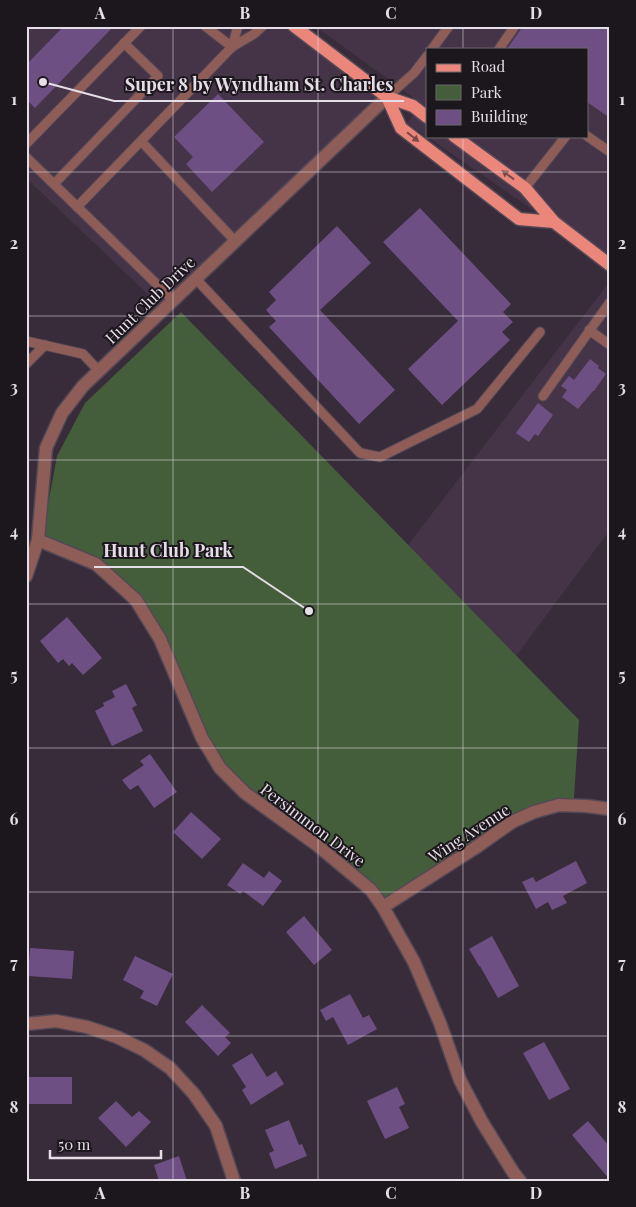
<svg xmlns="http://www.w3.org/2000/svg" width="636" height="1207" font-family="'Playfair Display',serif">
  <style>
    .built { fill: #453347; fill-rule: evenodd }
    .green { fill: #445e3b }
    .building { fill: #6e4f83 }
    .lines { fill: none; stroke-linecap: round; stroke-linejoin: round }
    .lane-casing { stroke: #544856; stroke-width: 11 }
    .street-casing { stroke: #544856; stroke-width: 15 }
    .primary-casing { stroke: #544856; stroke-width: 15 }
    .lane { stroke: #8f5d57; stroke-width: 9 }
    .street { stroke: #8f5d57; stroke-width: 12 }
    .primary { stroke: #eb867b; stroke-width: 12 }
    .oneway { fill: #794847 }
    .grid { fill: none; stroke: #e6dee7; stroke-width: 1; stroke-opacity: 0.55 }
    .labels { text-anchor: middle; stroke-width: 4; stroke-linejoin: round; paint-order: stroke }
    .street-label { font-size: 16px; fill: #e6dee7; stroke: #1c161d }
    .leader { fill: none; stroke: #e6dee7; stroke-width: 2 }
    .callout-dot { fill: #e6dee7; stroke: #1c161d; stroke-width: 2 }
    .callout-label { font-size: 18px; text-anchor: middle; font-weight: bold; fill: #e6dee7; stroke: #1c161d; stroke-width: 4; stroke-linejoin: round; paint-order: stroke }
    .neatline { fill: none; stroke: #e6dee7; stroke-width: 2 }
    .grid-label { font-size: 16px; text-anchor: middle; font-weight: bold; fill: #e6dee7 }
  </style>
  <rect width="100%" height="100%" fill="#382b3a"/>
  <g class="built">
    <polygon points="26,26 285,26 378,97 160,306 26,178"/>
    <path d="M315,26H610V263L407,123L422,104ZM427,49H587V136H427Z"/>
    <polygon points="610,281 610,530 516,656 408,545"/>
  </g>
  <polygon class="green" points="181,312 579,720 574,798 541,803 387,899 371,890 362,874 253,793 223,764 120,580 42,537 57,456 85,403"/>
  <g class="building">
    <polygon points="64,26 114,26 35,108 26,99 26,65"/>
    <polygon points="523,26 604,26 610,30 610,118 587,102 587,49 507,49"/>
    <polygon points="218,94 264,142 212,192 186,164 193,157 174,137"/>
    <polygon points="420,208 511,304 503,312 513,322 502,332 510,340 442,405 408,369 458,321 383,242"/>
    <polygon points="337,226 371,263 320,310 395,390 359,424 269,327 276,321 266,310 276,300 269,292"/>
    <polygon points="590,359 599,366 598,368 606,374 594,391 593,391 578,409 562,397 567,390 561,386 569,376 574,380"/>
    <polygon points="538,403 553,415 538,436 535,434 529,442 516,433"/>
    <polygon points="67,617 102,658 83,675 72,663 69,666 63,659 58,663 40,641"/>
    <polygon points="126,684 137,705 132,708 143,731 112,746 95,711 104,706 103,703 115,697 112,691"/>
    <polygon points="150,754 177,792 154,808 138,785 130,790 122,780 144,765 140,761"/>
    <polygon points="191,812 221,839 202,859 173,832"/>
    <polygon points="576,861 587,883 563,896 567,903 552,910 548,902 536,909 522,882 533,877 536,882"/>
    <polygon points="243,863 264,878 269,871 282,881 263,906 243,891 240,894 227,885"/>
    <polygon points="304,916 332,950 314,965 286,932"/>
    <polygon points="492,936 519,986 498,998 480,966 479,966 469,949"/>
    <polygon points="30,948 74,951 72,979 28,976"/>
    <polygon points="135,956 173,974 157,1006 140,998 144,991 123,980"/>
    <polygon points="350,994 363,1018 369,1015 377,1029 348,1045 333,1017 326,1021 320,1010"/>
    <polygon points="202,1005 230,1033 225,1037 231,1043 218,1056 185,1022"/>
    <polygon points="544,1042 570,1089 549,1100 523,1053"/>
    <polygon points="252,1053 267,1077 276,1071 284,1084 251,1105 242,1090 246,1087 232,1065"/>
    <rect x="28" y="1077" width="44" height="27"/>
    <polygon points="397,1087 405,1104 399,1107 409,1128 385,1139 367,1101"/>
    <polygon points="116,1101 132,1117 139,1111 151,1122 126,1147 98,1118"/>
    <polygon points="289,1120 299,1145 302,1144 307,1156 275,1169 269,1153 274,1151 265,1130"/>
    <polygon points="588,1121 610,1147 610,1180 572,1135"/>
    <polygon points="179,1156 187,1181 159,1181 154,1165"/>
  </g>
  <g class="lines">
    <g class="lane-casing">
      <g id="lane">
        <polyline points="205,26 232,47"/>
        <polyline points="232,47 238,26"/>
        <polyline points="432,49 449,26"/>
        <polyline points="499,49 515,26"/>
        <polyline points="387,97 414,73 427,56"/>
        <polyline points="587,136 610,152"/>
        <polyline points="141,141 235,241"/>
        <polyline points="26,144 141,26"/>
        <polyline points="26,157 173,300"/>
        <polyline points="54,184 158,76 124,43"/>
        <polyline points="525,188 566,136"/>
        <polyline points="77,207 232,47 254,34 263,26"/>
        <polyline points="196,279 360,453 380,457 477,409 540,332"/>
        <polyline points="589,330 610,345"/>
        <polyline points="26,341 83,354 99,371"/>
        <polyline points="26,364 45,345"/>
        <polyline points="543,396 610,302"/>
      </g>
    </g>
    <g class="street-casing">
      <g id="street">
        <polyline points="38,540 96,564 136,600 160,639 202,738 220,768 245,793 317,845 371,890 383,907 414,962 440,1023 460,1080 482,1122 513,1172 520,1181"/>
        <polyline points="26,576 38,540 46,448 62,413 83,386 387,97"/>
        <polyline points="383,907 475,848 512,822 534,812 559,805 586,806 610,809"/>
        <polyline points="26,1024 56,1021 87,1027 117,1037 144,1050 170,1068 194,1094 216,1126 234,1181"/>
      </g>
    </g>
    <g class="primary-casing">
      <g id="primary">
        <polyline points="294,26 387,97 413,106 427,117"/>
        <polyline points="387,97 401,128 519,219 554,222"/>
        <polyline points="454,136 525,188 554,222 610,265"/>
      </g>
    </g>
    <use href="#lane" class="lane"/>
    <use href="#street" class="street"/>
    <use href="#primary" class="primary"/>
  </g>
  <defs><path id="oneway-solid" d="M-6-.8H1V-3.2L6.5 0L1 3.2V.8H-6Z" transform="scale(1.25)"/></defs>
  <g class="oneway">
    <use href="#oneway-solid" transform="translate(413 137) rotate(38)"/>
    <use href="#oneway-solid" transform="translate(508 175) rotate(-144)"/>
  </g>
  <path class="grid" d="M173,26V1181M318,26V1181M463,26V49M463,136V1181M26,172H610M26,316H610M26,460H610M26,604H610M26,748H610M26,892H610M26,1036H610"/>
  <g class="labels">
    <g class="street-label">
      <text transform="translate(150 300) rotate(-44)" y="6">Hunt Club Drive</text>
      <text transform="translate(313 825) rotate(37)" y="6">Persimmon Drive</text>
      <text transform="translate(469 833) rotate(-33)" y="6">Wing Avenue</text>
    </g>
  </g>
  <path class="leader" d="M43 82L114 101H404M309 611L243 567H94"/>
  <g class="callout-dot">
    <circle cx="43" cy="82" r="5"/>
    <circle cx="309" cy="611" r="5"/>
  </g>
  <g class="callout-label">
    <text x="259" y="91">Super 8 by Wyndham St. Charles</text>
    <text x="168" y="557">Hunt Club Park</text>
  </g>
  <rect width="636" height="1207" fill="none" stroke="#1c161d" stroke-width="55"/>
  <rect x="426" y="48" width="162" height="90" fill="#1c161d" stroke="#6d666e"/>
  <rect x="436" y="64" width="25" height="8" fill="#eb867b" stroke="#6d666e"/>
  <text x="471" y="72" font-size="15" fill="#e6dee7">Road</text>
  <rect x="436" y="85" width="25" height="15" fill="#445e3b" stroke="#6d666e"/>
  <text x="471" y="98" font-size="15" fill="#e6dee7">Park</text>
  <rect x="436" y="110" width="25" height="15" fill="#6e4f83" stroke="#6d666e"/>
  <text x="471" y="122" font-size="15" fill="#e6dee7">Building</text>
  <path d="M50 1150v8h111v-8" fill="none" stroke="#e6dee7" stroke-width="2.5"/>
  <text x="58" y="1150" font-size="15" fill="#e6dee7" stroke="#1c161d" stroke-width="4" paint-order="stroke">50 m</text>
  <rect x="28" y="28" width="580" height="1152" class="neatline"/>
  <g class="grid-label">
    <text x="100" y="19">A</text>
    <text x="245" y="19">B</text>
    <text x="391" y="19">C</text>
    <text x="536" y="19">D</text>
    <text x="14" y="105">1</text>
    <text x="622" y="105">1</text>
    <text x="14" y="249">2</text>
    <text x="622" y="249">2</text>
    <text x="14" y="393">3</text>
    <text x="622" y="393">3</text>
    <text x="14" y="537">4</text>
    <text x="622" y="537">4</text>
    <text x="14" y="681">5</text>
    <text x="622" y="681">5</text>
    <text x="14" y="825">6</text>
    <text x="622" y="825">6</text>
    <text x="14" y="969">7</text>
    <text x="622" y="969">7</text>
    <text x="14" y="1113">8</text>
    <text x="622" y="1113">8</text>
    <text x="100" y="1199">A</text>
    <text x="245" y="1199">B</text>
    <text x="391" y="1199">C</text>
    <text x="536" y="1199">D</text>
  </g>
</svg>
